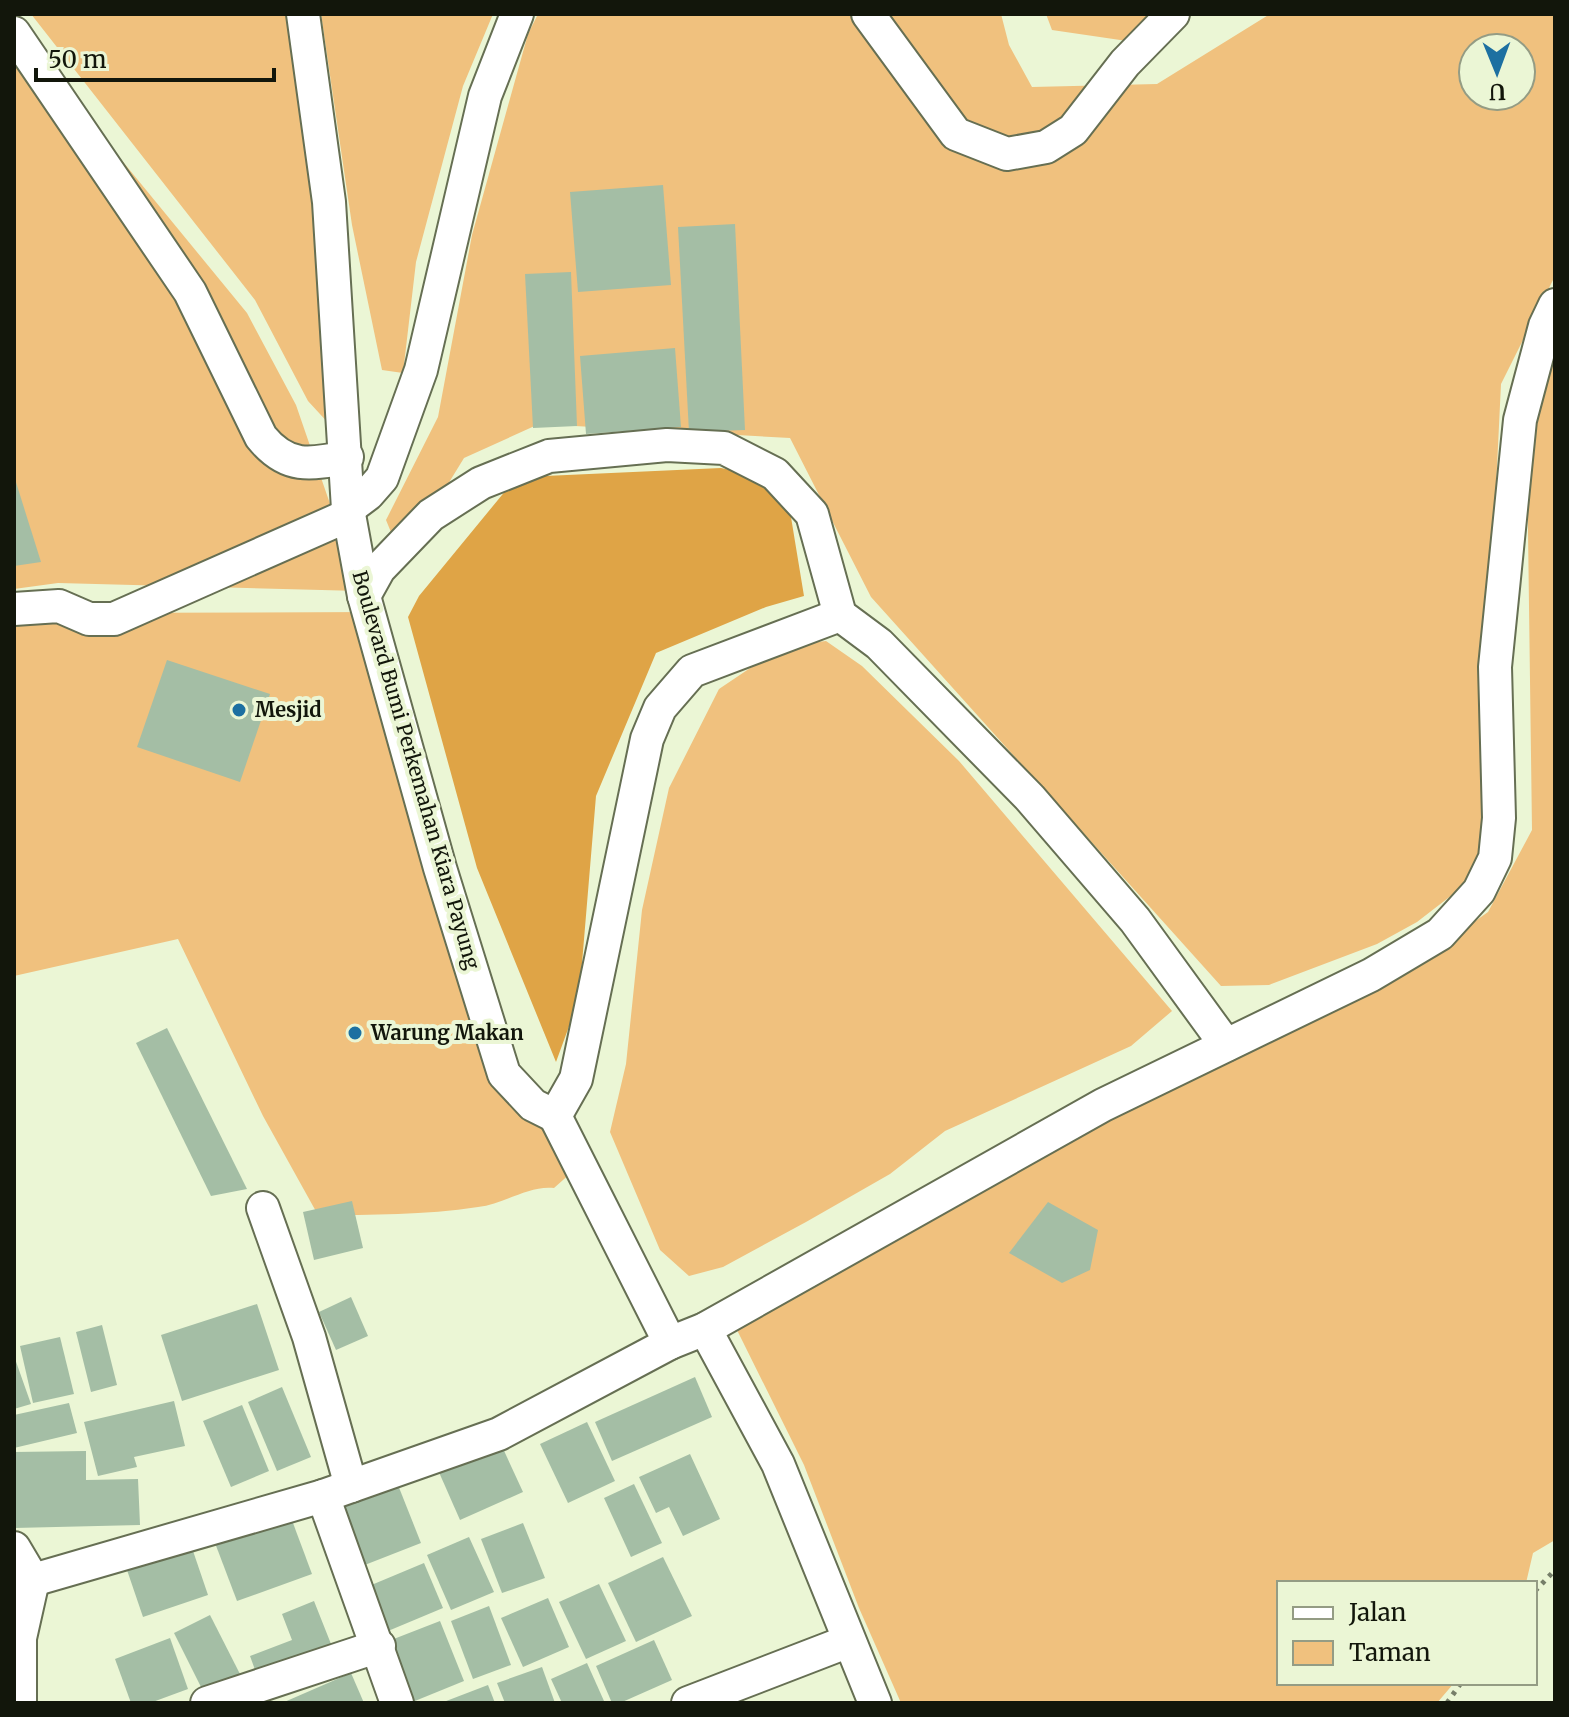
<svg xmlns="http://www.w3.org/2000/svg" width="1569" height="1717" font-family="Merriweather,serif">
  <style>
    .green { fill: #f0c17e; fill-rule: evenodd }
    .forest { fill: #dfa446 }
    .building { fill: #a4bea5 }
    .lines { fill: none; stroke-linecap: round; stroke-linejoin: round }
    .street-casing { stroke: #666f53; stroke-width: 36 }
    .path { stroke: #767e69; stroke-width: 5; stroke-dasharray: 4 6; stroke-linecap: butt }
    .street { stroke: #fff; stroke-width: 32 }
    .poi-dot { fill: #1d70a1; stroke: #ebf6d5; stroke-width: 3 }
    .labels { text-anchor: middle; stroke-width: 8; stroke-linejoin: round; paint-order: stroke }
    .poi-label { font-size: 20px; font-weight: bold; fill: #12160b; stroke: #ebf6d5; text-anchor: start }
    .street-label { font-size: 20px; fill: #12160b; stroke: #ebf6d5 }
  </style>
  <rect width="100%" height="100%" fill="#ebf6d5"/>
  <g class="green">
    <polygon points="31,14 286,14 346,419 331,426 308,401 255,300"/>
    <polygon points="321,14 493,14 463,86 416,262 403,373 382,370 352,225"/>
    <path d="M538,14H1001L1009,45L1032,87L1157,84L1270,14H1555V276L1501,384L1493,549V806L1474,878L1417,922L1377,944L1269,985L1221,986L871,597L790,438L539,424L464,458L402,559L386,520L438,417L472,235L528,34ZM1473,48H1521V96H1473Z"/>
    <polygon points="1046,14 1174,14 1127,41 1052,30"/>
    <polygon points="14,29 247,313 296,405 360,591 58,583 14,589"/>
    <polygon points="1555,340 1555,1540 1533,1553 1526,1583 1279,1583 1279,1683 1454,1683 1437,1703 901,1703 859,1608 804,1465 737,1330 1272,1025 1386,985 1488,912 1532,830 1527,456"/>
    <path d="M376,612L470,948L555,1152L572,1172L554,1188C529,1185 504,1204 478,1207C425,1215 371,1215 318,1215L263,1116L178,939L14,976V620L57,613Z"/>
    <polygon points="826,641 862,666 959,761 1172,1011 1131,1046 945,1131 890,1174 806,1222 723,1267 689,1276 660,1250 610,1132 626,1064 642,910 669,788 719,689 783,646"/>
  </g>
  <polygon class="forest" points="721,468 772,479 789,505 804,596 766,607 656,653 596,796 579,999 556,1062 477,868 408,617 419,596 511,484 545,476"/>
  <g class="building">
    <polygon points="663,185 671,285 578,292 570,192"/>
    <polygon points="735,224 745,430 689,432 678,227"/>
    <polygon points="571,272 577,426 533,428 525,274"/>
    <polygon points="675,348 681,427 586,434 580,356"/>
    <polygon points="14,479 15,479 41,562 14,566"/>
    <polygon points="167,660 270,694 240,782 137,747"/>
    <polygon points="167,1028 247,1189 211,1196 136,1043"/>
    <polygon points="352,1201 363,1248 314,1260 303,1212"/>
    <polygon points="1048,1202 1098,1230 1090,1270 1062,1283 1009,1253"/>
    <polygon points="351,1297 368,1336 336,1350 319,1312"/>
    <polygon points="257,1304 279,1370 182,1401 161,1335"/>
    <polygon points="102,1325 117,1385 91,1392 76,1332"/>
    <polygon points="60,1337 74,1394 33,1403 20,1346"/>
    <polygon points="14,1356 31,1404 14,1409"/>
    <polygon points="695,1377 712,1417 612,1461 595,1422"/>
    <polygon points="282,1387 311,1457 277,1471 248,1402"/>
    <polygon points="174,1401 185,1446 134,1457 137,1467 98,1476 84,1422"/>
    <polygon points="69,1403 77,1433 14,1448 14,1415"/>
    <polygon points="242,1405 269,1471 231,1487 203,1421"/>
    <polygon points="587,1422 615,1481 568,1503 540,1444"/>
    <polygon points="500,1442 523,1492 460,1520 438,1470"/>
    <polygon points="86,1451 86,1480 138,1479 140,1525 14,1528 14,1452"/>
    <polygon points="690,1454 720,1519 683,1536 669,1507 656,1513 639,1477"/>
    <polygon points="396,1480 421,1543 357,1568 332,1506"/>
    <polygon points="634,1484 662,1543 631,1557 604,1498"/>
    <polygon points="290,1515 312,1574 237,1601 215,1543"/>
    <polygon points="523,1523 545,1578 502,1593 481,1539"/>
    <polygon points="469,1537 494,1592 451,1610 427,1555"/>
    <polygon points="192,1548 208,1595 143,1617 127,1570"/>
    <polygon points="663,1557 692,1616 636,1642 608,1583"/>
    <polygon points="424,1563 443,1608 388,1631 369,1586"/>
    <polygon points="599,1584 626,1641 586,1659 559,1602"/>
    <polygon points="548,1598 569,1647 523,1667 501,1618"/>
    <polygon points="314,1601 333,1649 258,1678 250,1656 292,1640 282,1614"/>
    <polygon points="489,1606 511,1665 473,1679 451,1621"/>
    <polygon points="210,1615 241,1676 205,1695 174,1633"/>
    <polygon points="440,1621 464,1681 410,1703 386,1642"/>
    <polygon points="170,1638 188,1689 150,1703 131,1703 115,1659"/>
    <polygon points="654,1640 672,1680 620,1703 612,1703 596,1666"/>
    <polygon points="587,1663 604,1701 562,1703 551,1679"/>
    <polygon points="542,1667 555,1703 505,1703 497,1683"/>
    <polygon points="351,1673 364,1703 282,1703"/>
    <polygon points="488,1685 495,1703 441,1703"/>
  </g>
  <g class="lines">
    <g class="street-casing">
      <g id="street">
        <polyline points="303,14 329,202 348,509 364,596 440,868 504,1074 533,1105 555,1116"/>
        <polyline points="868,14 956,134 1007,154 1046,147 1073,130 1125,63 1173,14"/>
        <path d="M14,33L190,292L261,437C287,469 310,465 347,457"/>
        <polyline points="348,509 368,494 382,478 421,370 485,96 517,14"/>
        <polyline points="364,596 379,569 431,515 481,483 549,456 667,445 724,448 775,474 812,514 840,615 879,644 1030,798 1135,920 1226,1045"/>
        <polyline points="14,609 59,606 89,619 114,619 349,515"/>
        <polyline points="555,1116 670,1343 705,1329 1103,1105 1371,975 1440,934 1479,891 1495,858 1499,818 1495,667 1520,420 1545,326 1555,305"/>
        <polyline points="555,1116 576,1079 647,739 660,708 692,671 840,615"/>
        <polyline points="263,1208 309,1337 351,1486"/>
        <polyline points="705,1329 778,1464 875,1703"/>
        <polyline points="323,1496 397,1703"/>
        <polyline points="14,1548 33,1580 20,1638 20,1703"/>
        <polyline points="33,1580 323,1496 499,1434 670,1343"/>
        <polyline points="207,1703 379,1646"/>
        <polyline points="688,1703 849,1641"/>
      </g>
    </g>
    <g class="path">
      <polyline points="1535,1591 1555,1570"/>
      <polyline points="1447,1703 1461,1683"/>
    </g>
    <use href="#street" class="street"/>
  </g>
  <g class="poi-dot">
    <circle cx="239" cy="710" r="8"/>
    <circle cx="355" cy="1033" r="8"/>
  </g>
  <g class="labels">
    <g class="poi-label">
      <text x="255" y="717">Mesjid</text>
      <text x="371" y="1040">Warung Makan</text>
    </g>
    <g class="street-label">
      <text transform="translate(416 770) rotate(74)" y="7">Boulevard Bumi Perkemahan Kiara Payung</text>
    </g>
  </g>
  <rect width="1569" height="1717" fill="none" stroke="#12160b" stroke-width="32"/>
  <rect x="1277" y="1581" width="260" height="104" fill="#ebf6d5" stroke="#949c84" stroke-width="2"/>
  <rect x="1293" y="1607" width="40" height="12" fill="#ffffff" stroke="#949c84" stroke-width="2"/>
  <text x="1349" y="1621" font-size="24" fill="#12160b">Jalan</text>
  <rect x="1293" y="1641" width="40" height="24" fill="#f0c17e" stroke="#949c84" stroke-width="2"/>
  <text x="1349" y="1661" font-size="24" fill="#12160b">Taman</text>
  <g transform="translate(1497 72) rotate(179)"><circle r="38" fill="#ebf6d5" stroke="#949c84" stroke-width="2"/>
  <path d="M0-6L14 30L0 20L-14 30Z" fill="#1d70a1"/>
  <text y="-12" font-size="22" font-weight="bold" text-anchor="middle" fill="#12160b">U</text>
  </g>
  <path d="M36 68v12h238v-12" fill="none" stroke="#12160b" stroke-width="4"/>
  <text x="48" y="68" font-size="24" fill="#12160b" stroke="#ebf6d5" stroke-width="6" paint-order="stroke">50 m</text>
</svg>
